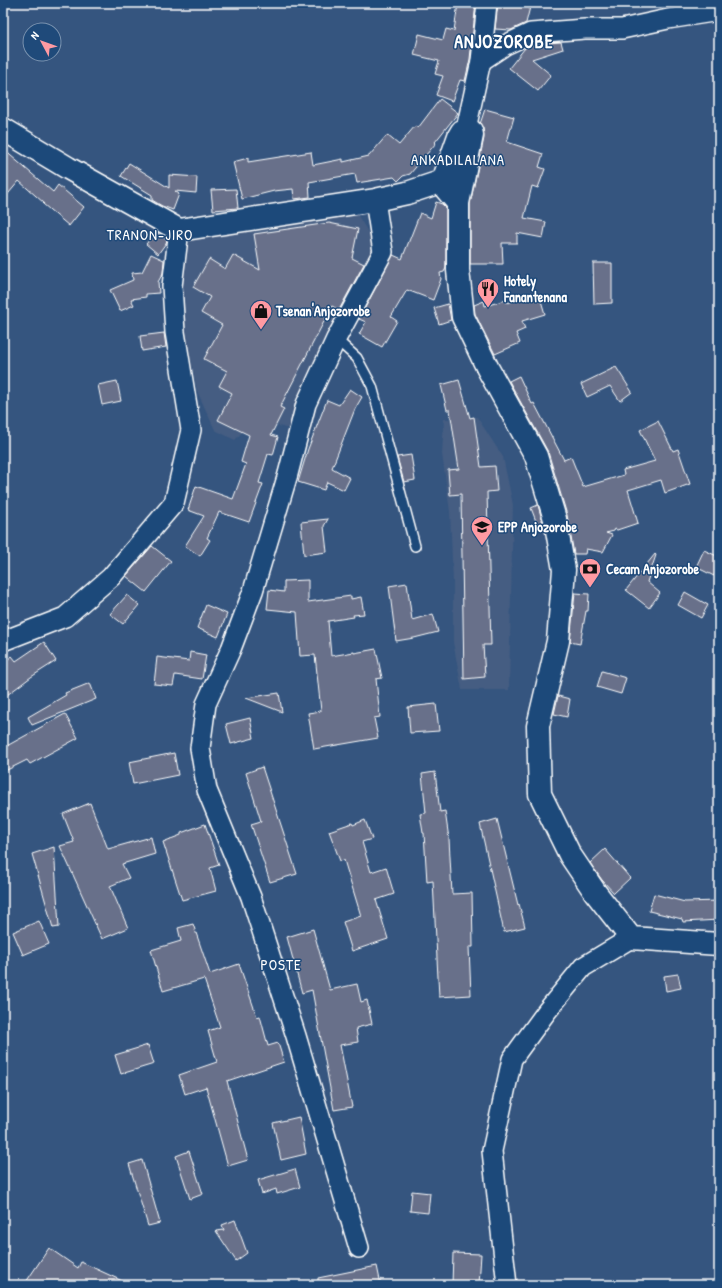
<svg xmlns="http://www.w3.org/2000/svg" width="722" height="1288" font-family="'Patrick Hand',sans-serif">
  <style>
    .built { fill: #445d82 }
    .building { fill: #68708a; stroke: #fff }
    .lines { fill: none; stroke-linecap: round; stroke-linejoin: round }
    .service-casing { stroke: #fff; stroke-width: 12 }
    .minor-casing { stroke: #fff; stroke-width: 22 }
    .tertiary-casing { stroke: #fff; stroke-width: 25 }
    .secondary-casing { stroke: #fff; stroke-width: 25 }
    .service { stroke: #1f4a7a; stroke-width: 9 }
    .minor { stroke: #1f4a7a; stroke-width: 19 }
    .tertiary { stroke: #1f4a7a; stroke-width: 22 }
    .secondary { stroke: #1f4a7a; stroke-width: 22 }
    .labels { text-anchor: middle; stroke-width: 3; stroke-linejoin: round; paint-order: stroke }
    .poi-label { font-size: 14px; font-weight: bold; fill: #fff; stroke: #1f4a7a; text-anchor: start }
    .neighbourhood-label { font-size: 15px; letter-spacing: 1px; fill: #fff; stroke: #1f4a7a }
    .district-label { font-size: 18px; font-weight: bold; letter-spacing: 1px; fill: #fff; stroke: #1f4a7a }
  </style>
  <rect width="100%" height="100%" fill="#35557f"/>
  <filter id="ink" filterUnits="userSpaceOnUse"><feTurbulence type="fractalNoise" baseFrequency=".025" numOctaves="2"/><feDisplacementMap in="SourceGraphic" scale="8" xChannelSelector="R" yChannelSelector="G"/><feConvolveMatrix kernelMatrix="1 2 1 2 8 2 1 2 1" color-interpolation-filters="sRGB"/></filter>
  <g filter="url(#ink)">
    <g class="built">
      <polygon points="353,208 380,251 326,351 289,429 255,419 235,440 215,430 197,391 181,311 182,290 185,257 192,233"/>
      <polygon points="477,417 503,457 513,505 509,690 462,690 453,642 453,583 450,512 442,454 444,419"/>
    </g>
    <g class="building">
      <polygon points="458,3 476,3 470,59 465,81 460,80 452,101 436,95 443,76 435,74 439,61 414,55 419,34 443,40 446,29 454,31"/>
      <polygon points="498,3 531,3 526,23 511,30 495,29"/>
      <polygon points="561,42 563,49 532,59 551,75 538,91 509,68 525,48 534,44"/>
      <polygon points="440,99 458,113 435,142 436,143 410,174 403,176 398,181 394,177 357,183 355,174 309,182 310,197 294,199 293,189 274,191 242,199 233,162 248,158 248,162 311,152 313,165 343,159 343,162 369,156 387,135 399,145 415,126 418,128"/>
      <polygon points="485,109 514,117 507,142 543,154 539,167 545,169 538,188 532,186 524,218 546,222 543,238 517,233 517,243 502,243 503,264 470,264 470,204 484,138 483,128 480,124"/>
      <polygon points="3,149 53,192 58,185 84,207 69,226 43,204 44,203 19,181 3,200"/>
      <polygon points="129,163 169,188 169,175 197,177 196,193 175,191 179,194 173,210 162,206 152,200 152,195 121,176"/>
      <polygon points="236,189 238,208 213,210 211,190"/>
      <polygon points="436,202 442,204 446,208 446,268 444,272 440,273 441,279 433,300 407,290 391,317 397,321 382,347 359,334 366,322 359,319 393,255 402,259 420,213 431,218"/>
      <polygon points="329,223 358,229 352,258 364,264 339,310 332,306 280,407 284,409 271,435 278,437 273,455 268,454 259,483 263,484 249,522 219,512 207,538 210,540 200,556 185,546 204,516 188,510 196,486 233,499 246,464 241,462 249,435 218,420 232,393 219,386 227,371 204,359 222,325 201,313 210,297 193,287 209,259 225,269 233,255 260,270 254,234"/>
      <polygon points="156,232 167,240 166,243 158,254 146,244"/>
      <polygon points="151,254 164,260 163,273 158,282 159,293 146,294 146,297 131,299 134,305 120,311 110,290 133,280 132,273 142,272"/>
      <polygon points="593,263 612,263 612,303 594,304"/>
      <polygon points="539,294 545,314 522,321 525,329 516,333 520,343 495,354 475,314 474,305 484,301 485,306 506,300 507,303"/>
      <polygon points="448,304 451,320 439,324 434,308"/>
      <polygon points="164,333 166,347 142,351 140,336"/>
      <polygon points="616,367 632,392 620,401 610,386 587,397 581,384"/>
      <polygon points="519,376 532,404 534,403 564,460 571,457 583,487 624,475 623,470 655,461 640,430 658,421 673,451 678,449 690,484 665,493 661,480 628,490 638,523 617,530 615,529 614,531 606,533 612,535 603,552 586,549 585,554 574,554 567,515 548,452 509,381"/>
      <polygon points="459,380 470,418 474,417 481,467 495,466 497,491 487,492 491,645 483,645 485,677 464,679 461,494 450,495 448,470 459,469 450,410 447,410 441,385"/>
      <polygon points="117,381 121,401 102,405 98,385"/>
      <polygon points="350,389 362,397 355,409 332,468 350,478 344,490 327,482 324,490 298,482 308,449 327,400 339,405"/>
      <polygon points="411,455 415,480 404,482 397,457"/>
      <polygon points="538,505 544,527 539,529 531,508"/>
      <polygon points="328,519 324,526 327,552 304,555 301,522"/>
      <polygon points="152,546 171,561 146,592 126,576"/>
      <polygon points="704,550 719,557 719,567 714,576 696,567"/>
      <polygon points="655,554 656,555 647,582 660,593 649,608 626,590"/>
      <polygon points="308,580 308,602 351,596 351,599 361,597 364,614 353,615 354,617 328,621 331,656 354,652 354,653 376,649 382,678 376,679 380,717 374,718 378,738 314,749 308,713 321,711 315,655 300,656 297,612 267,609 269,590 284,592 284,581"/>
      <polygon points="407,583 412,620 433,614 438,632 414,638 396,641 389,586"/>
      <polygon points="685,592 708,605 701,618 678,605"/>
      <polygon points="575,593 589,594 588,611 586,611 580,644 570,642"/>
      <polygon points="127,595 139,605 123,624 110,614"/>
      <polygon points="206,605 227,614 218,637 197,628"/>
      <polygon points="44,642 56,661 31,677 3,698 3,663 12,656 16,661"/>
      <polygon points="190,652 206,655 202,679 175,675 173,686 154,684 157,657 189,661"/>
      <polygon points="602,671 626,678 621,694 597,687"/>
      <polygon points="90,683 96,699 32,725 28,717 66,695 65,693"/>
      <polygon points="279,693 282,712 246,698"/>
      <polygon points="558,696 570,699 567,717 554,714"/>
      <polygon points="436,704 439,731 410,733 408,707"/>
      <polygon points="65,714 78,738 30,764 27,760 3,772 3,748"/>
      <polygon points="250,718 254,738 231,744 226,724"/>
      <polygon points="174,753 178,775 133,784 129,762"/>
      <polygon points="262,767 297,874 270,882 251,824 261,821 246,773"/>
      <polygon points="435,772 440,812 445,811 449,839 452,894 472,893 473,947 469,947 471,995 439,997 433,881 427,882 424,833 423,833 420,814 426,813 422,774"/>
      <polygon points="90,803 108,849 151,837 155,854 122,864 129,878 110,886 128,928 102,939 60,846 74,842 63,814"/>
      <polygon points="497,819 518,905 519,904 525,927 504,932 480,824"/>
      <polygon points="365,820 372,839 362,842 371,872 386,867 394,894 376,900 388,939 352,951 343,922 361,916 344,860 340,861 329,831 352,823 353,825"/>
      <polygon points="205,824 219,865 210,868 216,891 182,900 163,842 181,835 181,833"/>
      <polygon points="54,847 59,927 53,928 32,854"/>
      <polygon points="605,849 630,878 614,893 602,880 590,863"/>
      <polygon points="654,894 685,902 719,901 719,920 683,922 682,919 649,911"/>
      <polygon points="39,921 49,944 23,955 13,932"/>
      <polygon points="193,924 210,974 239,964 257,1017 260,1016 268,1046 278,1043 284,1062 227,1081 248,1160 228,1166 206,1087 185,1094 179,1075 217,1062 208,1031 220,1027 204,979 163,991 151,950 181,941 178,928"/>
      <polygon points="313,929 330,990 357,984 361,1002 367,1000 372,1024 356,1028 358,1042 340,1045 352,1107 334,1110 312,990 302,993 287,937"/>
      <polygon points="678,974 681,988 666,991 664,976"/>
      <polygon points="148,1045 154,1064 121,1074 115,1055"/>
      <polygon points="299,1117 306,1154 281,1160 273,1123"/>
      <polygon points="189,1151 203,1194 190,1199 176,1156"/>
      <polygon points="142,1160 160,1223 148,1226 129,1164"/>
      <polygon points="295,1169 300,1187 277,1194 276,1189 262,1194 258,1180"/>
      <polygon points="412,1191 430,1193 428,1213 410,1211"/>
      <polygon points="235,1220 247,1253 236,1261 216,1231 224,1230 222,1225"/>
      <polygon points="49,1248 78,1268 81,1262 131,1285 24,1285"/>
      <polygon points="453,1253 481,1254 479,1285 452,1285"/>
      <polygon points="377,1266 381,1285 318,1285 318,1278"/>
    </g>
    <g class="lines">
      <g class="service-casing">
        <polyline id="service" points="336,339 357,358 372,386 415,546"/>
      </g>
      <g class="minor-casing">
        <g id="minor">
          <polyline points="481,61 505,45 531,33 585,29 622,29 668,19 719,11"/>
          <polyline points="466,129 481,61 487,3"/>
          <polyline points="3,641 65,617 111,577 174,503 191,430 175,332 172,286 179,230"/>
          <polyline points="359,1248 296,1036 251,897 207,790 200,748 206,704 231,649 253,591 288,474 306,404 336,339 383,252 375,200"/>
          <polyline points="507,1285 492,1151 512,1059 547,1011 583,967 631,938"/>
        </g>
      </g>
      <g class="tertiary-casing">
        <polyline id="tertiary" points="3,129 68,168 179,230 375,200 407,193 443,181"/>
      </g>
      <g class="secondary-casing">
        <polyline id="secondary" points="458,203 446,189 443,181 459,136 462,131 468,129 471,131 472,135 458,203 458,270 463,317 488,369 536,456 555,519 564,570 558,641 538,726 540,794 570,855 595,892 631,938 719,944"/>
      </g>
      <use href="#service" class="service"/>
      <use href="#minor" class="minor"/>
      <use href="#tertiary" class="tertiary"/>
      <use href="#secondary" class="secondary"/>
    </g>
  </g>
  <defs>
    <g id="restaurant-pin" transform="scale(1.15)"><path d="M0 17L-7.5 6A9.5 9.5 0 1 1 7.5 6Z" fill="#ff9aa2" stroke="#1f4a7a"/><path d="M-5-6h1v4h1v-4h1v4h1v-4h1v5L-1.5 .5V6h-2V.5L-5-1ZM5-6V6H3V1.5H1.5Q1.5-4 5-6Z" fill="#111"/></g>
    <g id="shop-pin" transform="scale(1.15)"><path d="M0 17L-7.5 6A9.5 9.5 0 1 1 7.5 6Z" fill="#ff9aa2" stroke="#1f4a7a"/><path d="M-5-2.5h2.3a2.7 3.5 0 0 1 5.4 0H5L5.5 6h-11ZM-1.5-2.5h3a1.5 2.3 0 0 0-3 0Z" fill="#111"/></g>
    <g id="school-pin" transform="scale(1.15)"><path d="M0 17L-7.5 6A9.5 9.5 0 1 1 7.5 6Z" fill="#ff9aa2" stroke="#1f4a7a"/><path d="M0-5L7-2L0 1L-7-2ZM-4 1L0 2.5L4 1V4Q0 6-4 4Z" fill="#111"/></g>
    <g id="bank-pin" transform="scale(1.15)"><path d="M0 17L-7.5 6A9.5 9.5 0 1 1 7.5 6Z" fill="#ff9aa2" stroke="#1f4a7a"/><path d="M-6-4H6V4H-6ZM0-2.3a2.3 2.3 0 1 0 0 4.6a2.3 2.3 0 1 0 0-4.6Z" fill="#111"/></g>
  </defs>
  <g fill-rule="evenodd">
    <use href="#restaurant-pin" x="488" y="289"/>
    <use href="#shop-pin" x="261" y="311"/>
    <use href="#school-pin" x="482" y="527"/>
    <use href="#bank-pin" x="590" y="569"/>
  </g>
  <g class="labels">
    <g class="poi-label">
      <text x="504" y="286">Hotely<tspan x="504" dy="16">Fanantenana</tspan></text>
      <text x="276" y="316">Tsenan'Anjozorobe</text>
      <text x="498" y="532">EPP Anjozorobe</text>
      <text x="606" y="574">Cecam Anjozorobe</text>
    </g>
    <g class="neighbourhood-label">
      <text x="458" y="165">ANKADILALANA</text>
      <text x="150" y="240">TRANON-JIRO</text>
      <text x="281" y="970">POSTE</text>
    </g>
    <g class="district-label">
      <text x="504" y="48">ANJOZOROBE</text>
    </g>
  </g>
  <rect width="722" height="1288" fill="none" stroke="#1f4a7a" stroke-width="16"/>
  <rect x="8" y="8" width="706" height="1272" fill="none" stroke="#fff" stroke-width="1.5" filter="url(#ink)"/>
  <g transform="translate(42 42) rotate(311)"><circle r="19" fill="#1f4a7a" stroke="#7992af"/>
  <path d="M0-3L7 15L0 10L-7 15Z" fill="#ff9aa2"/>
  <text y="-6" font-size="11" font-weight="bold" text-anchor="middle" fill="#ffffff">N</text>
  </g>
</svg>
